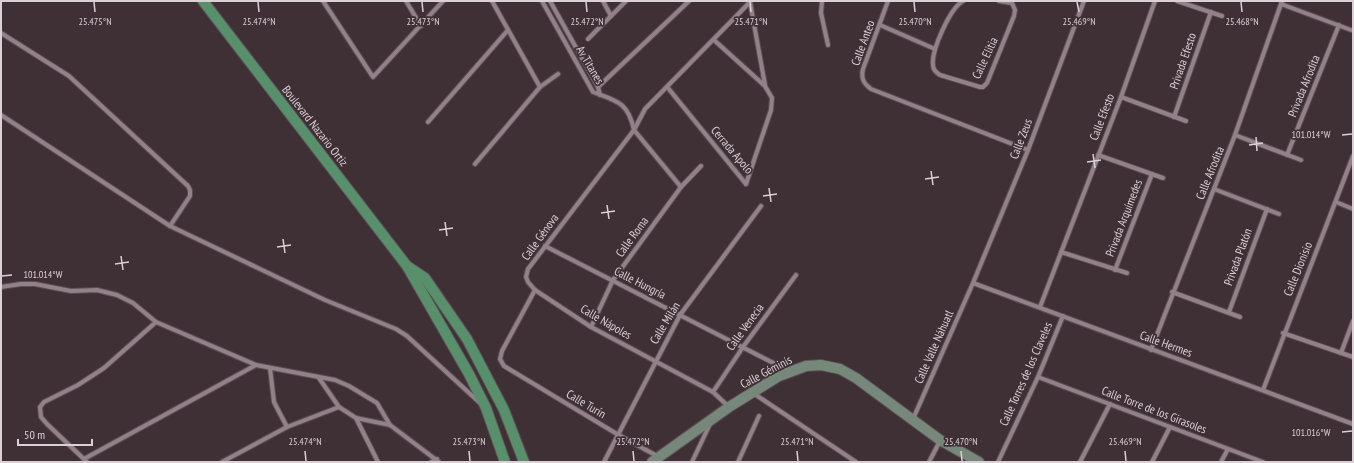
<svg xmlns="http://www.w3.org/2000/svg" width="1354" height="463" font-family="'PT Sans Narrow',sans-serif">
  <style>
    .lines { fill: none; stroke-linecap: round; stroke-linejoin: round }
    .street-casing { stroke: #5b4e55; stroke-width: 6 }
    .secondary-casing { stroke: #5b4e55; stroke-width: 12 }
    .primary-casing { stroke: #5b4e55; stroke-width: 12 }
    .street { stroke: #938188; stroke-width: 4 }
    .secondary { stroke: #75887a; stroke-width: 10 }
    .primary { stroke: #57906b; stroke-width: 10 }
    .ticks { fill: none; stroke: #dad0d5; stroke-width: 1.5 }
    .labels { text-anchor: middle; stroke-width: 3.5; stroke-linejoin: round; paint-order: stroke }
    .street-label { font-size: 12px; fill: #dad0d5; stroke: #3f3036 }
    .ticks-label { font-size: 10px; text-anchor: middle; fill: #dad0d5; stroke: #3f3036; stroke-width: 3.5; stroke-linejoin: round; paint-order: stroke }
  </style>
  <rect width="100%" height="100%" fill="#3f3036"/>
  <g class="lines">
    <g class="street-casing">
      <g id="street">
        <polyline points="323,1 373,77 443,1"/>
        <polyline points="406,1 421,26"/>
        <polyline points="492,1 540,87"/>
        <path d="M542,1L593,92C617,101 628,102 634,130L681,187"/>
        <polyline points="550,1 598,87 600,95"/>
        <polyline points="603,1 611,16"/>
        <polyline points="822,1 821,13 828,45"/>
        <path d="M888,1L863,69C861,78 863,83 871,89L1028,150"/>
        <path d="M963,1C950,8 931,51 933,65C933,70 936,72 940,75L980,87H983L987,83L1014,16L1015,10L1012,3L999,1"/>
        <polyline points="1177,1 1222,16"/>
        <polyline points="750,2 765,85"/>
        <polyline points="1281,4 1351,30"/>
        <polyline points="880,25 935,49"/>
        <polyline points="1,33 69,76 188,186 190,190 190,196 170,226"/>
        <polyline points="588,39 626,1"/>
        <polyline points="714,40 765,86 772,98 771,110 746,184"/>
        <polyline points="598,87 689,1"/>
        <polyline points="668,88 746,184"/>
        <polyline points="1121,97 1186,121"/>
        <polyline points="1,115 170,226 325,300 396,329 407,336 479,402"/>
        <polyline points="1174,117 1211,12"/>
        <polyline points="428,122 508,30"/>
        <polyline points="1235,135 1301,160"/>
        <polyline points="1098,155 1163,178"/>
        <polyline points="1287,155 1339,25"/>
        <polyline points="475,164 540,87 558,74"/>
        <polyline points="1214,189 1279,214"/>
        <polyline points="1336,202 1353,209"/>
        <polyline points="545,246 789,371"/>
        <polyline points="1061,252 1127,273"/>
        <polyline points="1115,270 1152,174"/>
        <polyline points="973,283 1353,424"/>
        <polyline points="1,287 21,284 35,284 71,291 97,290 117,295 133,303 156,322 256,365 335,380 349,386 377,403 390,425"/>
        <polyline points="535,290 502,351 500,359 504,366 617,434 659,457"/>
        <polyline points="1172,292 1240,317"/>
        <polyline points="1040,307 1121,97 1155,1"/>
        <polyline points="1229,312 1267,209"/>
        <polyline points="591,327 613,280 681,187 701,166"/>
        <polyline points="1283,333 1353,357"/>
        <polyline points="1151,350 1235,135 1282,1"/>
        <polyline points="1341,353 1353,321"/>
        <polyline points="270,368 274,402 287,427"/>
        <polyline points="1038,377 1263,462"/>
        <polyline points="1263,390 1353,156"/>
        <polyline points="713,392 743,347 796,275"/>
        <polyline points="753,393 856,462"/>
        <polyline points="339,407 356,418 390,425 439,462"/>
        <polyline points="729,407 713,392 591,327 535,290 528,282 526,277 528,269 634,130 645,109 751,1"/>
        <polyline points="356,418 378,462"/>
        <polyline points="913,419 973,283 1028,150 1084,1"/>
        <polyline points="84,459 256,365"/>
        <polyline points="87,462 47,424 41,417 40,407 44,402 78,385 104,368 156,322"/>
        <polyline points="222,462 287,427 339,407 319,378"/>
        <polyline points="431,462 437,459"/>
        <polyline points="604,462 680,315 761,206"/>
        <polyline points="692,462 710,424"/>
        <polyline points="738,462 759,416"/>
        <polyline points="929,462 940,441"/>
        <polyline points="998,462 1038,377 1063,316"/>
        <polyline points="1080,462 1110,404"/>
        <polyline points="1152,462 1170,427"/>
        <polyline points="1221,462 1228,449"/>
      </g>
    </g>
    <g class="secondary-casing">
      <polyline id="secondary" points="652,462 729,407 779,376 806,366 821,365 840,369 856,378 940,440 979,462"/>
    </g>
    <g class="primary-casing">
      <g id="primary">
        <polyline points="203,1 407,266 469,374 486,408 505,462"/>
        <polyline points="407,266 425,278 467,339 504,410 524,462"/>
      </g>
    </g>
    <use href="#street" class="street"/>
    <use href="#secondary" class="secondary"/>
    <use href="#primary" class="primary"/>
  </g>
  <path class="ticks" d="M94,2L95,12M258,2L259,12M422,2L423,12M586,2L587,12M750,2L751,12M914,2L915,12M1077,2L1079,12M1241,2L1242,12M1342,135L1352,134M1256,137L1257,151M1249,145L1263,143M1093,154L1095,168M1087,162L1101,160M931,171L933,185M925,179L939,177M769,188L771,202M763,196L777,194M607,205L609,219M601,213L615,211M445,222L447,236M439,230L453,228M283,239L285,253M277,247L291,245M121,256L123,270M115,264L129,262M2,276L12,275M1342,432L1352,431M305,451L306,461M469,451L470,461M633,451L634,461M797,451L798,461M961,451L962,461M1125,451L1126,461"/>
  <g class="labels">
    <g class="street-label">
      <text transform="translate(863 43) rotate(-70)" y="4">Calle Anteo</text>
      <text transform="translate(985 58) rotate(-65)" y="4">Calle Elitia</text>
      <text transform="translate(1183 61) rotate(-71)" y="4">Privada Efesto</text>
      <text transform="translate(590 65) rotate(59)" y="4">Av Titanes</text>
      <text transform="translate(1304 86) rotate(-68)" y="4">Privada Afrodita</text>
      <text transform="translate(1102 117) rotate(-69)" y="4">Calle Efesto</text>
      <text transform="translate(315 126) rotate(52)" y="4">Boulevard Nazario Ortiz</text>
      <text transform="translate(1021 139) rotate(-69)" y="4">Calle Zeus</text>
      <text transform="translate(732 150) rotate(50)" y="4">Cerrada Apolo</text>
      <text transform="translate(1210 173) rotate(-68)" y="4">Calle Afrodita</text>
      <text transform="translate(1124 218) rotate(-69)" y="4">Privada Arquímedes</text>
      <text transform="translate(540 237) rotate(-54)" y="4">Calle Génova</text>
      <text transform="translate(632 237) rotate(-54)" y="4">Calle Roma</text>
      <text transform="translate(1238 257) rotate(-70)" y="4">Privada Platón</text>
      <text transform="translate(1298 269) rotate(-68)" y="4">Calle Dionisio</text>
      <text transform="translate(640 283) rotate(27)" y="4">Calle Hungría</text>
      <text transform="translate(606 322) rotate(30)" y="4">Calle Nápoles</text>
      <text transform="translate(665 323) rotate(-59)" y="4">Calle Milán</text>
      <text transform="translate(745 327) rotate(-54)" y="4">Calle Venecia</text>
      <text transform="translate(1166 344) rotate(20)" y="4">Calle Hermes</text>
      <text transform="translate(934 347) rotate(-66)" y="4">Calle Valle Náhuatl</text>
      <text transform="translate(766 372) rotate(-28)" y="4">Calle Géminis</text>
      <text transform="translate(1026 374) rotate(-66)" y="4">Calle Torres de los Claveles</text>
      <text transform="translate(586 404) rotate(31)" y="4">Calle Turín</text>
      <text transform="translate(1154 410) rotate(21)" y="4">Calle Torre de los Girasoles</text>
    </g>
  </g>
  <g class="ticks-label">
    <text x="95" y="25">25.475°N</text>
    <text x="259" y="25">25.474°N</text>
    <text x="423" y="25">25.473°N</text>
    <text x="587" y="25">25.472°N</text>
    <text x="751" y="25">25.471°N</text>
    <text x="915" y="25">25.470°N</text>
    <text x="1079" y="25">25.469°N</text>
    <text x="1242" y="25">25.468°N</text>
    <text x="1311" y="138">101.014°W</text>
    <text x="43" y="278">101.014°W</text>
    <text x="1311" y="436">101.016°W</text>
    <text x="305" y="445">25.474°N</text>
    <text x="469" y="445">25.473°N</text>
    <text x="633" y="445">25.472°N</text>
    <text x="797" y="445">25.471°N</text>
    <text x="961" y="445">25.470°N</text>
    <text x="1125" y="445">25.469°N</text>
  </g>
  <rect width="1354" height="463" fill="none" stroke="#dad0d5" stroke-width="4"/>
  <path d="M18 439v6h74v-6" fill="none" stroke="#dad0d5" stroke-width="2"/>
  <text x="24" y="439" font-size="12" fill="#dad0d5" stroke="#3f3036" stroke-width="3" paint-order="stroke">50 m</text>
</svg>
